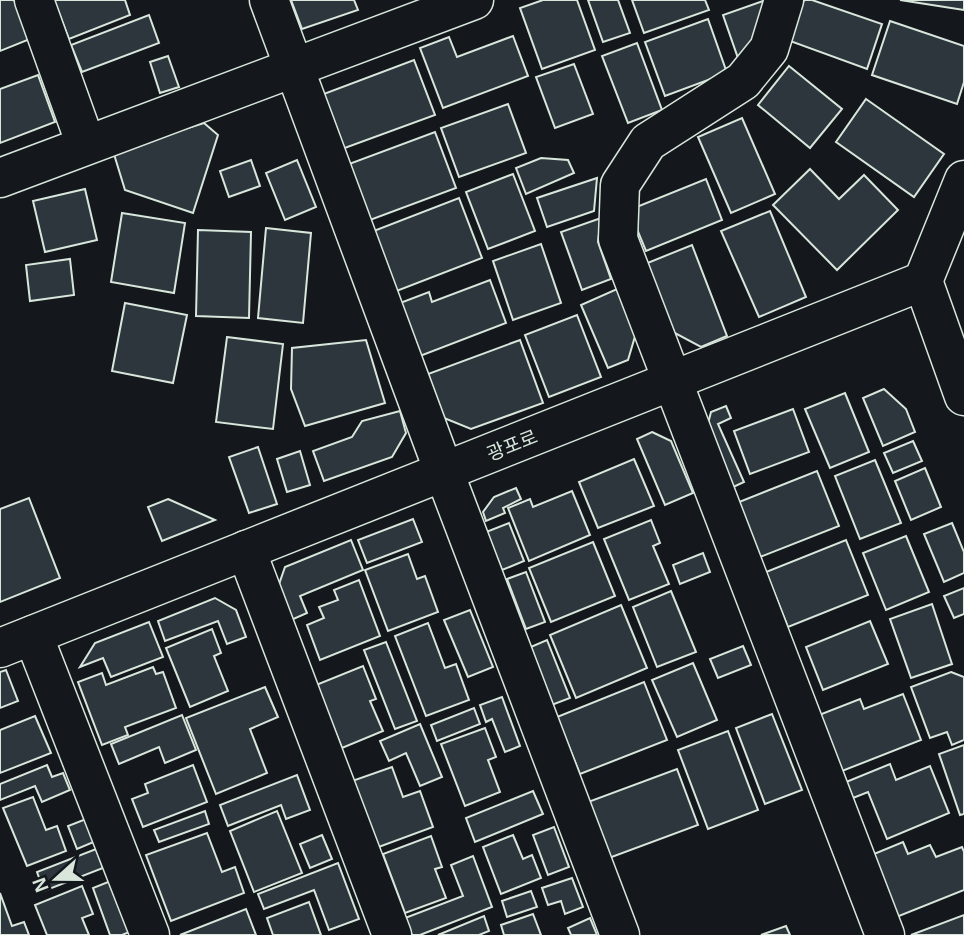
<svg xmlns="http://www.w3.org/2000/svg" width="964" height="935" font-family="Helvetica,'Noto Sans KR',sans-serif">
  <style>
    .building { fill: #2c363c; stroke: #d8e6dc; stroke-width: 2 }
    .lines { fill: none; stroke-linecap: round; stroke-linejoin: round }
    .minor-casing { stroke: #d8e6dc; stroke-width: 41 }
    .minor { stroke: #14181c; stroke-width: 38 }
    .labels { text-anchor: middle; stroke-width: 5; stroke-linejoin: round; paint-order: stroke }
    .street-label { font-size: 19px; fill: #d8e6dc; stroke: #14181c }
  </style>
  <rect width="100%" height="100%" fill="#14181c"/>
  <g class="building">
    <polygon points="0,0 14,0 30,39 0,51"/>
    <polygon points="54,0 125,0 130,15 69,39"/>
    <polygon points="291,0 354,0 358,10 302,29"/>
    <polygon points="543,0 577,0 595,50 542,69 520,8"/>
    <polygon points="588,0 618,0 630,33 603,42"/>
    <polygon points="632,0 705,0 709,10 644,33"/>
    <polygon points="804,0 812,0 882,24 867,69 790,41"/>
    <polygon points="900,0 964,0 964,10"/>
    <polygon points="763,1 769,18 739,61 723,15"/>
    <polygon points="149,15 159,43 82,72 71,45"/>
    <polygon points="708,19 727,73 665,96 645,42"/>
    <polygon points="890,21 964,46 964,82 957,104 872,75"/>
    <polygon points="513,36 528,76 443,108 420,48 449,37 457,57"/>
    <polygon points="637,43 662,110 628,123 602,56"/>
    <polygon points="168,56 179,87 160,93 150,62"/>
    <polygon points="414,60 435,115 342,149 321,95"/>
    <polygon points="574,64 593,114 555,128 536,77"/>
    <polygon points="789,66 842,109 810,148 758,105"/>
    <polygon points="38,75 55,122 0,143 0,89"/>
    <polygon points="866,99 944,154 914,197 836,142"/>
    <polygon points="508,104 526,153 459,177 441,128"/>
    <polygon points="742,118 775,194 731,213 698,137"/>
    <polygon points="204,123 218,135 193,213 125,190 113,151"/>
    <polygon points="435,132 456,188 370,220 349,164"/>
    <polygon points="541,158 568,160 574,173 526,194 516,168"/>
    <polygon points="251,160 260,186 229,197 220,171"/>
    <polygon points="297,160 316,207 285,220 266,173"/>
    <polygon points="810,169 839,199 864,175 898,210 837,270 773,205"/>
    <polygon points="513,174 535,231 488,249 466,192"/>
    <polygon points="597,178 594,211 547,227 537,198"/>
    <polygon points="706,179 722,220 646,251 629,210"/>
    <polygon points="85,189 97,240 45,252 33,201"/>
    <polygon points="459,198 482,258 394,292 371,232"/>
    <polygon points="770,211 806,297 759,317 721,231"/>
    <polygon points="122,213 185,223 174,293 111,282"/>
    <polygon points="601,218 598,242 611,279 582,290 561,232"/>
    <polygon points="266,228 311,233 303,323 258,318"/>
    <polygon points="198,230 251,232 249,318 196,316"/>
    <polygon points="541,244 561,303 513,320 493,261"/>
    <polygon points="692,245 727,336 701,347 671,331 645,264"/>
    <polygon points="70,259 74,295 30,301 26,265"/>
    <polygon points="490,280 506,323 420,356 400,303 429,292 432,302"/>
    <polygon points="617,289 636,333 628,360 608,368 581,305"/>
    <polygon points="125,303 187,315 173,383 112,371"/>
    <polygon points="577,315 601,377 549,397 525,335"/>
    <polygon points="227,337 283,344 273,429 216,422"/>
    <polygon points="366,340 385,403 305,426 291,389 292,348"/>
    <polygon points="520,340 543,403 471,429 444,418 428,374"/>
    <polygon points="884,389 906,409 915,432 883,446 863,398"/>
    <polygon points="845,393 869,452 830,468 805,409"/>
    <polygon points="726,406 731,418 718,424 744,482 727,490 704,439 711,412"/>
    <polygon points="793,409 809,452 750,474 734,431"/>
    <polygon points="400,411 406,433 392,457 324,481 313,451 352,437 362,421"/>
    <polygon points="652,432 671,441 693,493 665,505 637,439"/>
    <polygon points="913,441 922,461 893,473 884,453"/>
    <polygon points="258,447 277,504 249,513 229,457"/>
    <polygon points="300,451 310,485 287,492 277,459"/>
    <polygon points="634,459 654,506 598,528 579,482"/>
    <polygon points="875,460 901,523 860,539 835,476"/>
    <polygon points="925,468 941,507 911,520 895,481"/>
    <polygon points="817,471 839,526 760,557 739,502"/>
    <polygon points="516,488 521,499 503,508 505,513 486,521 483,512 494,497"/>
    <polygon points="572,491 590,535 529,561 508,508 530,499 533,507"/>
    <polygon points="29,498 60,578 0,602 0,509"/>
    <polygon points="168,499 215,520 162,541 148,507"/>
    <polygon points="413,519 422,542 367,563 358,540"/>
    <polygon points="651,520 660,543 653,546 669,584 629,600 604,539"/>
    <polygon points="509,523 524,561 502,570 486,532"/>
    <polygon points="952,523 964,552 964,573 944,582 924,534"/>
    <polygon points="906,536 929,592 886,610 863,553"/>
    <polygon points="351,540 363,570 300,596 307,613 289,621 277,590 285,567"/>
    <polygon points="846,540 868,595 788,627 766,572"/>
    <polygon points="593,542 615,596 551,622 529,568"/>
    <polygon points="703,553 710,572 680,584 673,565"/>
    <polygon points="408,554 417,579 425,576 438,612 388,631 365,570"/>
    <polygon points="526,572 545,622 526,629 507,579"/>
    <polygon points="359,580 380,636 320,660 307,625 324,618 319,607 338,600 334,590"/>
    <polygon points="964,588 964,614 954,618 944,596"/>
    <polygon points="671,591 696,652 657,667 633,607"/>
    <polygon points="215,598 236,610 246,637 227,644 218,621 165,641 158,621"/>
    <polygon points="932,604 952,664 911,678 890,619"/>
    <polygon points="621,605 647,668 576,698 550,635"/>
    <polygon points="470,610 493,667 468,677 444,620"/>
    <polygon points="870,621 888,664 823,690 806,647"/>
    <polygon points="149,622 163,657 111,677 103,658 80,667 95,643"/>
    <polygon points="428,623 445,668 456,664 469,700 426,716 395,636"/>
    <polygon points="212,629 221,653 214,656 228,691 190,707 166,648"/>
    <polygon points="547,640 570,698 549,706 526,649"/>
    <polygon points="386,642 417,721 395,729 364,650"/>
    <polygon points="743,646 751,665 718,678 710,659"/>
    <polygon points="693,663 717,720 677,737 652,680"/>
    <polygon points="363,666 376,699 370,701 383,731 342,748 316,685"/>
    <polygon points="153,667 156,674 163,672 176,708 125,727 128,735 102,745 78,682 102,673 106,685"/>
    <polygon points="6,670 18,701 0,708 0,672"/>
    <polygon points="951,672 964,677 964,740 952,745 947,732 930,738 911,687"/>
    <polygon points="644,682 667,740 580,774 557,717"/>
    <polygon points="265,687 278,717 250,729 267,773 216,794 186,718"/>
    <polygon points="903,694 921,740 842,771 819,715 860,699 864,709"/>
    <polygon points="502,697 520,746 505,752 492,719 486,722 480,705"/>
    <polygon points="474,708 480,724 437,741 431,725"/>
    <polygon points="772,714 802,790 765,804 736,728"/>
    <polygon points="182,715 196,750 165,763 159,747 119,764 111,744"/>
    <polygon points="35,716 51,753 0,773 0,730"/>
    <polygon points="420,724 442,777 420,786 406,753 389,761 380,741"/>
    <polygon points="485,728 496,757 488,760 500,792 465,806 441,744"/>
    <polygon points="728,731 758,810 708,829 678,750"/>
    <polygon points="964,745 964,814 960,815 939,754"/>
    <polygon points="890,764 896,780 930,766 949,813 887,839 868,792 853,798 846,782"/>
    <polygon points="47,765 52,777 63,773 70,790 42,802 35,786 0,800 0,784"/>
    <polygon points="193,765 207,802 143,827 132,799 148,793 145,784"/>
    <polygon points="392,767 403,797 420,791 433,827 376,848 352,781"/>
    <polygon points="677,769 698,825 609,858 588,802"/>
    <polygon points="297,775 310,810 286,819 281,805 228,826 220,805"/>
    <polygon points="533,791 543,814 475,842 466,818"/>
    <polygon points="33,797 46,830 57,826 66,851 27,866 3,808"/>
    <polygon points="205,811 209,824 159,842 154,830"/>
    <polygon points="277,811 302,873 254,892 230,831"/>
    <polygon points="86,819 96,841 77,849 68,826"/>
    <polygon points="554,827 569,867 548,875 533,835"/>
    <polygon points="207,833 222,872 235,867 244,893 171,921 146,855"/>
    <polygon points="322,835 332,859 310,868 300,844"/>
    <polygon points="513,835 523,859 532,855 541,878 501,894 483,847"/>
    <polygon points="431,836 442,867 435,869 446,898 405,913 383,854"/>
    <polygon points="903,842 908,854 930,845 936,857 962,847 964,852 964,890 894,918 869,856"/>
    <polygon points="96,849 103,868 44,891 37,872"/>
    <polygon points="473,856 492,907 420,935 412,935 405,918 463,896 451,865"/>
    <polygon points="338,863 359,919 329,930 314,890 264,909 258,894"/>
    <polygon points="572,878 583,907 565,914 561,901 548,905 542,888"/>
    <polygon points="113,880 132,931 122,935 110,935 93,888"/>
    <polygon points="82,886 93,914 82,918 89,935 47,935 35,905"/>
    <polygon points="531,891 537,907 507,917 502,901"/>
    <polygon points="0,893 12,926 24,922 29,935 0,935"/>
    <polygon points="309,902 321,935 273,935 267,918"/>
    <polygon points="246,909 256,935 180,935"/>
    <polygon points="533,914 541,935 504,935 501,925"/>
    <polygon points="964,915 964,935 911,935"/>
    <polygon points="484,916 489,931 479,935 438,935"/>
    <polygon points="590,918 597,935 571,935 568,928"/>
    <polygon points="786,926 790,935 761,935"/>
  </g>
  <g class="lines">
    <g class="minor-casing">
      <g id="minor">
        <polyline points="34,0 86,145"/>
        <polyline points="269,0 444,472 620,935"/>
        <polyline points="784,0 769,49 743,81 648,142 620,185 618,239 885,935"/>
        <polyline points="0,178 474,0"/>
        <polyline points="923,281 964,396"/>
        <polyline points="246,550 392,935"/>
        <polyline points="33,635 150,935"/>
        <polyline points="0,648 923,281 964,180"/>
      </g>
    </g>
    <use href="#minor" class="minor"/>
  </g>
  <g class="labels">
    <g class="street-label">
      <text transform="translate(512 445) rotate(-22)" y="7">광포로</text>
    </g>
  </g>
  <g transform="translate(56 879) rotate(249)" stroke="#14181c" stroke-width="5" paint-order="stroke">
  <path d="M0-5L12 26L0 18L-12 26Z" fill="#d8e6dc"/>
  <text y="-10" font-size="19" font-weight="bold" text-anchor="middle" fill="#d8e6dc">N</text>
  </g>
</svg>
